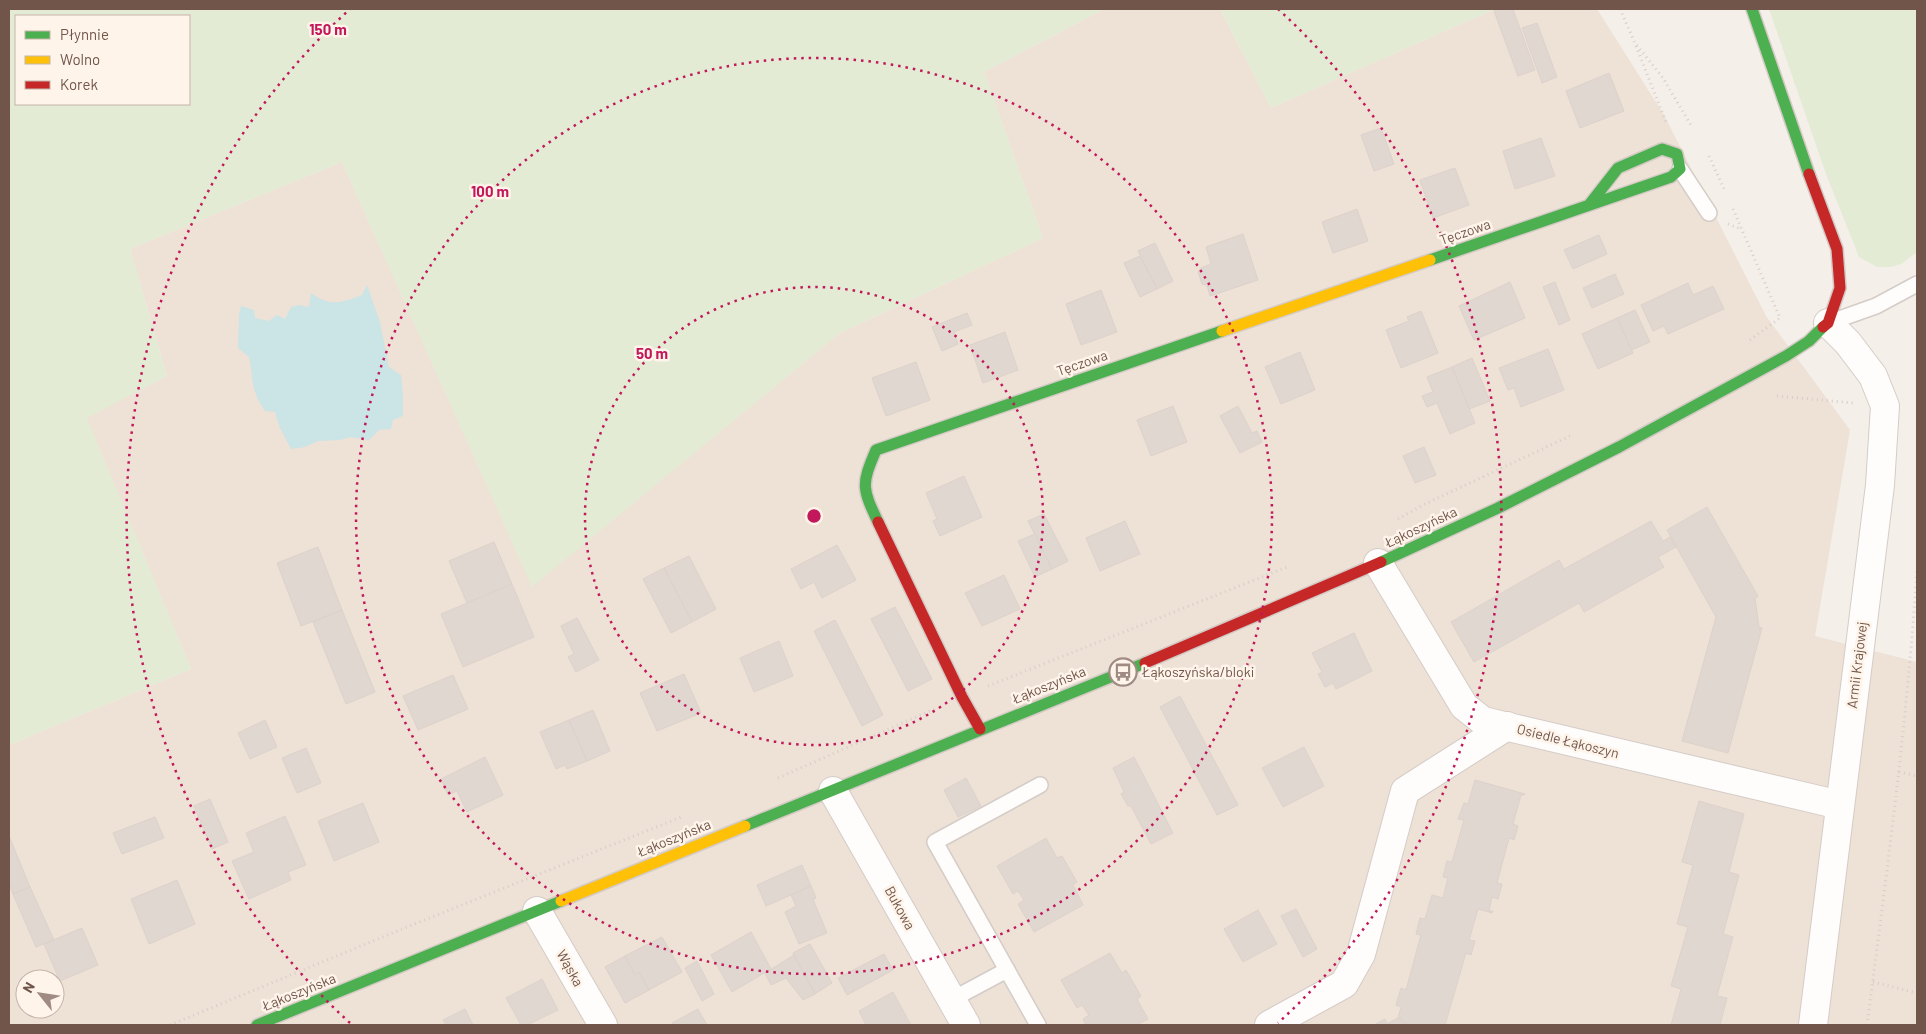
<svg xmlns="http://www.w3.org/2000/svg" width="1926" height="1034" font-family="Barlow,sans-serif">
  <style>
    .residential { fill: #eee1d6; fill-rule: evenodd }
    .green { fill: #e3ebd4; fill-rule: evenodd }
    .water { fill: #cbe4e5 }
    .building { fill: #e1d7d1; stroke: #ddd2cb }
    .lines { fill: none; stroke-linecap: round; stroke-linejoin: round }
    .lane-casing { stroke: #d4ccc7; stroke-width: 18 }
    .street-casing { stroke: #d4ccc7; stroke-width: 30 }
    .fast-casing { stroke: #d4cac5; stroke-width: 14 }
    .slow-casing { stroke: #d4cac5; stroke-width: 14 }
    .jam-casing { stroke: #d4cac5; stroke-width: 14 }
    .path { stroke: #d6ceca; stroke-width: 3; stroke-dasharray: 1 4; stroke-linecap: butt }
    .lane { stroke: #fefdfc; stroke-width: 15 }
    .street { stroke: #fefdfc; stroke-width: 28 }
    .fast { stroke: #4caf50; stroke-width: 11 }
    .slow { stroke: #ffc107; stroke-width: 11 }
    .jam { stroke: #c62828; stroke-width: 11 }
    .ring { fill: none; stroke: #c2185b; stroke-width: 2.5; stroke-dasharray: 2.5 5 }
    .labels { text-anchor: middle; stroke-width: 5; stroke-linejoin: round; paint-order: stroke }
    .street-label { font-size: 14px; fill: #71554a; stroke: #fef4e9 }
    .poi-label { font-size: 14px; fill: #71554a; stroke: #fef4e9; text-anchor: start }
    .centre { fill: #c2185b; stroke: #fef4e9; stroke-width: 2.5 }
    .ring-label { font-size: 15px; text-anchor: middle; font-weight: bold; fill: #c2185b; stroke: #fef4e9; stroke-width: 5; stroke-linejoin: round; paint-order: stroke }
  </style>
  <rect width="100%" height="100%" fill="#f5efe9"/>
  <path class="residential" d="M1104,9H1220L1271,108L1495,9H1597L1664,115L1766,316L1850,430L1815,636L1917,662V1025H9V745L191,669L86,417L167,376L130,249L342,162L532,586L840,333L1043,238L984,72ZM25,979H55V1009H25Z"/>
  <g class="green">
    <path d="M9,9H1104L984,72L1043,238L840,333L532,587L342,162L130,249L167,376L87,418L191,669L9,745ZM16,16H189V104H16Z"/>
    <polygon points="1220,9 1495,9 1271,108"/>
    <polygon points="1769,9 1917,9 1917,252 1901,264 1891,267 1877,267 1859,257 1826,174"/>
  </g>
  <path class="water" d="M367,285L380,322L389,367L401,375L403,395V416L393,420L391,429L379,430L369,440L350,437L340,440L318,441L305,447L291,449L280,428L275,412L265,411C250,389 254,381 249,357L238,348L239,315L241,306L254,310L255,318L269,321L277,315L285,319L291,307L299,305L309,307L311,293C330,307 341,303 362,295Z"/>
  <g class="building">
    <polygon points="1499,9 1513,9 1535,70 1518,76 1494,11"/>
    <polygon points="1537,23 1557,77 1542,83 1522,28"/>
    <polygon points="1609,73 1624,111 1580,128 1566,91"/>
    <polygon points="1381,128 1394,164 1374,171 1361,135"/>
    <polygon points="1541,138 1555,176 1515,189 1503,151"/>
    <polygon points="1455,168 1469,205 1433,218 1420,180"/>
    <polygon points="1357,209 1368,241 1333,253 1322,222"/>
    <polygon points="1243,234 1258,280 1210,296 1207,285 1202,284 1198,272 1201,268 1211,264 1206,247"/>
    <polygon points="1599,235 1607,254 1573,269 1564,250"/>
    <polygon points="1155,243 1173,281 1157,289 1138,251"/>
    <polygon points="1140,256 1157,289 1140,297 1124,263"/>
    <polygon points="1615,274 1624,294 1592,308 1583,288"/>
    <polygon points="1510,282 1525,318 1474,340 1459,306"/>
    <polygon points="1555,282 1570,320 1559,325 1543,287"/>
    <polygon points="1688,283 1693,295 1713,286 1724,309 1668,334 1664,326 1653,331 1641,305"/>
    <polygon points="1101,290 1117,332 1081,345 1066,304"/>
    <polygon points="1635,310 1650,342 1631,350 1617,318"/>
    <polygon points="1421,311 1438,353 1401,368 1386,330 1409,321 1407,317"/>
    <polygon points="967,313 972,325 954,332 958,344 942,351 932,327"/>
    <polygon points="1617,318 1633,353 1598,369 1582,334"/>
    <polygon points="1005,332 1018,370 983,383 970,345"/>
    <polygon points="1548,349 1564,390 1521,407 1514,388 1508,390 1499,368"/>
    <polygon points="1300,352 1315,390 1281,404 1265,367"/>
    <polygon points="1472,358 1490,401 1469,409 1452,367"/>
    <polygon points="916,362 930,400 886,416 872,378"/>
    <polygon points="1452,367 1475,423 1450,434 1437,403 1427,407 1422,396 1433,392 1427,377"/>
    <polygon points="1173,406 1187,442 1151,456 1137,420"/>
    <polygon points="1238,406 1252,433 1257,431 1262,442 1240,453 1220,416"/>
    <polygon points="1424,447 1436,475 1415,483 1403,456"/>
    <polygon points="964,476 982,517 940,536 933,521 937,519 926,493"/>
    <polygon points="1707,507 1758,596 1755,598 1759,627 1762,628 1728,753 1682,741 1716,617 1667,530"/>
    <polygon points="1044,514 1068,561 1052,569 1028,521"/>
    <polygon points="1125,521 1140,554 1100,571 1086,538"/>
    <polygon points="1651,521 1663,541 1670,537 1676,547 1658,557 1664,567 1584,612 1579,603 1474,662 1451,622 1559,560 1564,569"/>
    <polygon points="1035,534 1052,569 1035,577 1018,541"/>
    <polygon points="494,542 512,584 467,603 449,561"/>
    <polygon points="837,545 856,580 822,598 814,582 801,589 791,569"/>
    <polygon points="318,547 342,610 301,626 277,563"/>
    <polygon points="689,556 716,609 692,622 664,568"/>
    <polygon points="664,568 692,622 671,633 643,579"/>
    <polygon points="1004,575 1020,609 982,626 965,593"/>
    <polygon points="512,584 534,637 463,667 441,614"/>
    <polygon points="895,607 932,679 908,691 871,619"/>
    <polygon points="342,610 375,692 346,704 313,622"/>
    <polygon points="577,618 599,660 576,672 568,657 574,654 561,626"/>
    <polygon points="835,620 883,715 862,726 814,631"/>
    <polygon points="1354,633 1372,671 1336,689 1333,683 1325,687 1318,674 1322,672 1312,653"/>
    <polygon points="779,641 793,676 754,692 740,658"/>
    <polygon points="684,674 701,713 657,731 640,693"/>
    <polygon points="453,675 468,709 418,730 403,696"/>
    <polygon points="1180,696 1238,805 1217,815 1160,707"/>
    <polygon points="593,710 610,751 587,761 569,720"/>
    <polygon points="265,720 277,747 250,759 238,733"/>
    <polygon points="569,720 587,761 567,769 565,765 556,769 540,732"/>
    <polygon points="1304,747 1324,786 1283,807 1262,768"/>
    <polygon points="306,748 321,783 297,793 282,758"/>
    <polygon points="485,757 503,795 467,812 457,791 448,795 441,779"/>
    <polygon points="1134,757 1173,833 1151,844 1131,806 1128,806 1121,794 1124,792 1113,768"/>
    <polygon points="966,778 981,806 958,817 944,790"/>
    <polygon points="1475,780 1525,794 1524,795 1521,795 1513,824 1518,826 1514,840 1509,838 1497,883 1502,884 1498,899 1492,897 1489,911 1493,911 1492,913 1478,909 1469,940 1475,941 1471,955 1466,953 1445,1025 1408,1025 1398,1018 1401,1007 1396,1005 1401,988 1406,990 1421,935 1416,934 1420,918 1425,919 1432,895 1443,898 1448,878 1443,877 1447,861 1452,862 1464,820 1458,819 1464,803 1468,804"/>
    <polygon points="210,799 228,842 212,849 194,806"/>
    <polygon points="1699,801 1744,814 1729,872 1739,875 1723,934 1733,937 1717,996 1727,998 1720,1025 1671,1025 1681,989 1671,986 1688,927 1677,924 1693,865 1682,862"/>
    <polygon points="363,803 379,842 334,861 318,821"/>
    <polygon points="285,816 306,865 288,872 291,880 249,899 232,861 254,852 246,833"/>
    <polygon points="155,817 164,838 122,854 113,833"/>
    <polygon points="9,836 30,887 13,894 9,883"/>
    <polygon points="1046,838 1057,858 1062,856 1077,882 1073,885 1083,905 1034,932 1018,904 1024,900 1018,891 1013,894 997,866"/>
    <polygon points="802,865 811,886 766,906 757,885"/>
    <polygon points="177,880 195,924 149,944 131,899"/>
    <polygon points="811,886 816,898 813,899 827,933 799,944 785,912 796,906 791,895"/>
    <polygon points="30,887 54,940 36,947 13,894"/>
    <polygon points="1296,909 1317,949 1303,957 1281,916"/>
    <polygon points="1258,910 1277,944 1243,962 1224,929"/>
    <polygon points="82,928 98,965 60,981 44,944"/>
    <polygon points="751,932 771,969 732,992 711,955"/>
    <polygon points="662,937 682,972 649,990 639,972 635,975 625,956"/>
    <polygon points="810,944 832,983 815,994 793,953"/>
    <polygon points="1110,953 1122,973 1126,970 1141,996 1137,999 1148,1019 1136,1025 1086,1025 1083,1019 1089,1015 1082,1005 1077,1008 1061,980"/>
    <polygon points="884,954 893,970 847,995 838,978"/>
    <polygon points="794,955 815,994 803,1000 786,978 771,985 765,973"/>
    <polygon points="625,956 635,975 639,972 649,990 625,1003 605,967"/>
    <polygon points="697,961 714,994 702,1001 685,968"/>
    <polygon points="542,979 558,1010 527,1025 521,1025 506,998"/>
    <polygon points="893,992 911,1025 866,1025 859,1011"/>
    <polygon points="465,1009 473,1025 446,1025 443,1020"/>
    <polygon points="698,1009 707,1025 673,1025 672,1023"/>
    <polygon points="1398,1018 1408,1025 1374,1025 1385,1019 1387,1024"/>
  </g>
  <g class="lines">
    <g class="lane-casing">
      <g id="lane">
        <polyline points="1680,169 1709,213"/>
        <polyline points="1828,323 1876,306 1917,284"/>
        <polyline points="1007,970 935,842 1040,785"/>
        <polyline points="951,1000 1007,970 1038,1025"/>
      </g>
    </g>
    <g class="street-casing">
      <g id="street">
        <polyline points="1378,563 1464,706 1483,721 1840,805"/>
        <polyline points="833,791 966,1025"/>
        <polyline points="537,911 603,1025"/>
        <polyline points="1269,1025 1344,984 1361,954 1405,791 1507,726"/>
        <polyline points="1813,1025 1880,485 1885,406 1873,376 1848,343 1828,323"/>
      </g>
    </g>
    <g class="fast-casing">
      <g id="fast">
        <polyline points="1752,9 1809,174"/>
        <polyline points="1430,260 1671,177 1680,169 1677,154 1662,149 1618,168 1589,205"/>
        <path d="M878,522C862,488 861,485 876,450L1222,331"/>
        <polyline points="1381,562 1498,508 1619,447 1786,356 1809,341 1823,327"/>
        <polyline points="745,826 1145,663"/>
        <polyline points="257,1025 561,901"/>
      </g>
    </g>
    <g class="slow-casing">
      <g id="slow">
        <polyline points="1222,331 1430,260"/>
        <polyline points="561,901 745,826"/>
      </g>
    </g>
    <g class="jam-casing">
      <g id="jam">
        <polyline points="1809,174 1837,249 1840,288 1828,323 1823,327"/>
        <polyline points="878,522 962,697 980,729"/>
        <polyline points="1145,663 1381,562"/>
      </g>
    </g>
    <g class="path">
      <polyline points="1620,9 1635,43 1663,78 1692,127"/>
      <polyline points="1636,46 1666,122"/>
      <polyline points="1709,156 1725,191"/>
      <polyline points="1733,209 1780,318 1750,340"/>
      <polyline points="1728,224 1741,229"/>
      <polyline points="1777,396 1853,403"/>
      <polyline points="1398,519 1425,504 1570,436"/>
      <polyline points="988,686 1287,567"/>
      <polyline points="1899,772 1917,776"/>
      <polyline points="778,778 934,709"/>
      <polyline points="1873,982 1917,993"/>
      <polyline points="170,1025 402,929 684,816"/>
      <path d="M1867,1025C1887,873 1907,722 1917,569"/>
    </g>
    <use href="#lane" class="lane"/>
    <use href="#street" class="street"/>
    <use href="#fast" class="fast"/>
    <use href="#slow" class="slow"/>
    <use href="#jam" class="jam"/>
  </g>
  <g class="ring">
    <circle cx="814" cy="516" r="229"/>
    <circle cx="814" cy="516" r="458"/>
    <path d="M350 1023A687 687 0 0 1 350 9M1278 9A687 687 0 0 1 1278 1023"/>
  </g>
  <defs>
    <g id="bus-ring" transform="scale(1.4375)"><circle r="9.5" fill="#fef4e9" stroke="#9f8b82" stroke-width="1.5"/><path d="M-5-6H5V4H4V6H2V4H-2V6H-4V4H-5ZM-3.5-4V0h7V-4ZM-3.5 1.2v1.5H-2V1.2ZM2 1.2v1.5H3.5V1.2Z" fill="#9f8b82"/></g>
  </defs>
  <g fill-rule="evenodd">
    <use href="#bus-ring" x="1123" y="672"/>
  </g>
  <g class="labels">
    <g class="street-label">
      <text transform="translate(1465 232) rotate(-19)" y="5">Tęczowa</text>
      <text transform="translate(1082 363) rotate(-19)" y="5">Tęczowa</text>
      <text transform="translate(1421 527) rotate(-25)" y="5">Łąkoszyńska</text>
      <text transform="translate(1857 665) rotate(-83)" y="5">Armii Krajowej</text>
      <text transform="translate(1049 685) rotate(-22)" y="5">Łąkoszyńska</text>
      <text transform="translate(1568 741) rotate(14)" y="5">Osiedle Łąkoszyn</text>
      <text transform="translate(674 838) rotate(-22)" y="5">Łąkoszyńska</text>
      <text transform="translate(900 908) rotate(61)" y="5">Bukowa</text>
      <text transform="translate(570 968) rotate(61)" y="5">Wąska</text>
      <text transform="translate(299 992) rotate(-22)" y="5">Łąkoszyńska</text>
    </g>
    <g class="poi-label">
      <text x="1142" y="677">Łąkoszyńska/bloki</text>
    </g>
  </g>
  <circle cx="814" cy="516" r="8" class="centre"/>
  <g class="ring-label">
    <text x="328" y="35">150 m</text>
    <text x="490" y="197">100 m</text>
    <text x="652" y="359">50 m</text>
  </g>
  <rect width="1926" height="1034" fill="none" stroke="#71554a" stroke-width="20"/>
  <rect x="15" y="15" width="175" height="90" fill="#fef4e9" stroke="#c6b4a9"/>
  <rect x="25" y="31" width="25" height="8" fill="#4caf50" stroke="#c6b4a9"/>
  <text x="60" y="40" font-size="15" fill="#71554a">Płynnie</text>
  <rect x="25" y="56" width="25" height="8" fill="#ffc107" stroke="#c6b4a9"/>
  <text x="60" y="65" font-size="15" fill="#71554a">Wolno</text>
  <rect x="25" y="81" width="25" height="8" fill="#c62828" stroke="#c6b4a9"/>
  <text x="60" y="90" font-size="15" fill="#71554a">Korek</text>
  <g transform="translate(40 994) rotate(300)"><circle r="24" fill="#fef4e9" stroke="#c6b4a9"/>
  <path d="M0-4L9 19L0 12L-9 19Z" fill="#9f8b82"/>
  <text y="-8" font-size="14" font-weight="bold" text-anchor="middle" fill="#71554a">N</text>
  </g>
</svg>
